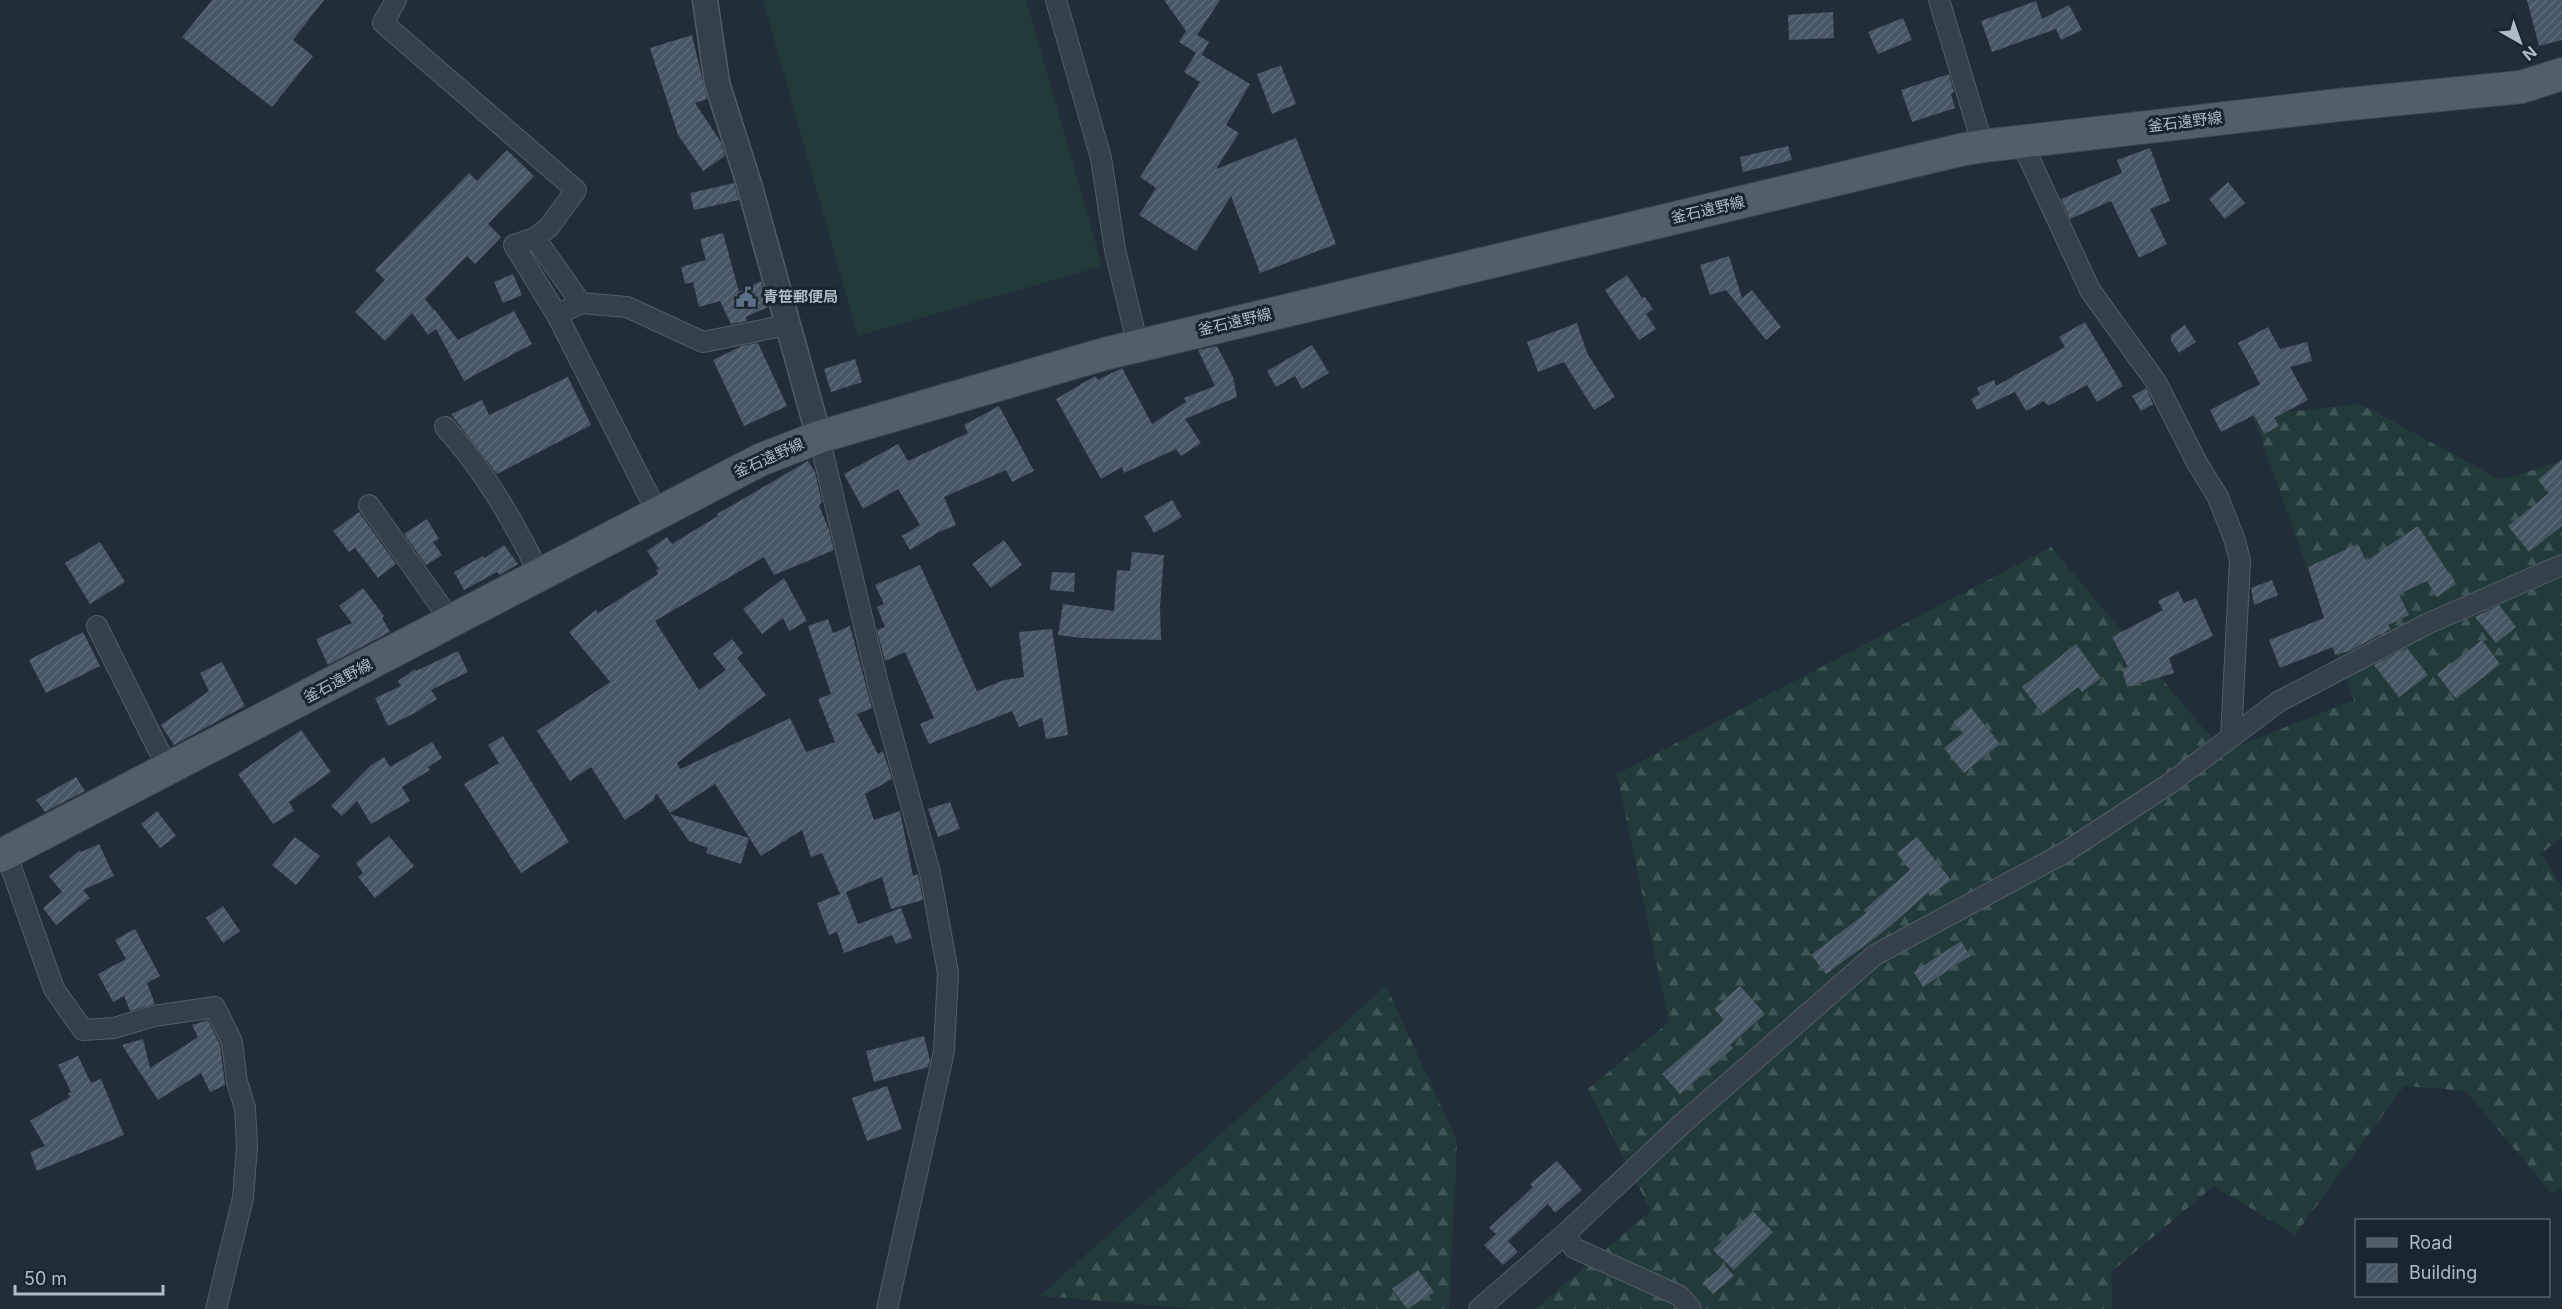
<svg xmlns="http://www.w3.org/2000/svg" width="2562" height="1309" font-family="Inter,'Noto Sans JP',sans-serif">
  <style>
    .forest { fill: url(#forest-firs) }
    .garden { fill: #233a3a }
    .building { fill: url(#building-hatch) }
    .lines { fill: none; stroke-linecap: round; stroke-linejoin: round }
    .minor-casing { stroke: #525e67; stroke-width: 22 }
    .tertiary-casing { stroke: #525e67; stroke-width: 27 }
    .primary-casing { stroke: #3e4953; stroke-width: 34 }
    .minor { stroke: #35404a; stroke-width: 20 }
    .tertiary { stroke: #35404a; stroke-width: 24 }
    .primary { stroke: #525f6a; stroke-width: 32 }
    .labels { text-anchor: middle; stroke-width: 6; stroke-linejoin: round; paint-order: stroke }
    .street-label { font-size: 15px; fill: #afbbc6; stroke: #1a252e }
    .poi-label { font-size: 15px; font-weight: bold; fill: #afbbc6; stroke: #1a252e; text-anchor: start }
  </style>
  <defs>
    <pattern id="forest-firs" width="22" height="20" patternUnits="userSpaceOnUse" patternTransform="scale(1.5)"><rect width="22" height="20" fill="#233a3a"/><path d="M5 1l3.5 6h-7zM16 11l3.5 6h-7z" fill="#405555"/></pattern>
    <pattern id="building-hatch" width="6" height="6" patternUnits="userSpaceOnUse" patternTransform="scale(1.5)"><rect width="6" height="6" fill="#475663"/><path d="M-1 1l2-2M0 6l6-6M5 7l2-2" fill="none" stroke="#5f6c78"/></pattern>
  </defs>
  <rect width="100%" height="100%" fill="#212e39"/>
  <g class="forest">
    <polygon points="2360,404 2501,480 2562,461 2562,837 2541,854 2562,887 2562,1010 2558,1015 2562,1020 2562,1188 2552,1194 2466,1091 2404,1086 2295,1235 2214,1186 2111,1272 2112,1309 1535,1309 1651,1211 1588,1089 1669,1022 1617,774 2051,547 2223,752 2354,700 2253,416"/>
    <polygon points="1386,986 1457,1141 1449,1309 1197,1309 1040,1296"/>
  </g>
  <polygon class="garden" points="763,0 1026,0 1102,266 858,336"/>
  <g class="building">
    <polygon points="212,0 324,0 293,40 313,56 272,107 182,37"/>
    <polygon points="1164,0 1220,0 1197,35 1209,42 1202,55 1250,84 1226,125 1239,133 1216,169 1296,138 1336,244 1260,273 1231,196 1196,251 1139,215 1156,188 1140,177 1200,82 1184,72 1196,53 1179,42 1186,31"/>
    <polygon points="2527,0 2562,0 2562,40 2539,46"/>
    <polygon points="2036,1 2042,19 2069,5 2082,30 2061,40 2056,29 1992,52 1981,21"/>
    <polygon points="1833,12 1834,38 1789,40 1788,15"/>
    <polygon points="1903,18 1912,40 1878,54 1868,32"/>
    <polygon points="692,35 707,99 695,103 721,142 725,156 703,171 678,135 650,48"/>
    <polygon points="1281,65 1296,104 1272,114 1257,74"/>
    <polygon points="1949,74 1954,92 1951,94 1955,108 1912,122 1901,90"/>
    <polygon points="1788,146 1792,160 1743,172 1740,157"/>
    <polygon points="2150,148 2170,201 2150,209 2167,244 2139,258 2111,201 2070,219 2061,199 2122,173 2117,160"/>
    <polygon points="507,150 534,176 488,224 501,237 475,264 467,256 425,299 433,309 431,311 434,309 458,340 514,311 532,344 464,381 436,329 428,335 412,313 385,341 355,312 385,280 375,270 469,173 477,181"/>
    <polygon points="2228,182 2245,203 2225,219 2209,199"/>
    <polygon points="734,183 739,200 694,210 690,193"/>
    <polygon points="723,233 739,292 761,281 768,307 746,317 747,321 731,324 720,301 699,307 693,282 685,284 681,267 706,260 700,239"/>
    <polygon points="1729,256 1742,298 1752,290 1781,327 1766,340 1726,290 1710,295 1700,265"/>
    <polygon points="513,274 522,295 503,303 494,282"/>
    <polygon points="1627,275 1642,298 1645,297 1653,309 1646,314 1656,329 1639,340 1605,290"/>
    <polygon points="2085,322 2123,386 2097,402 2087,385 2048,406 2044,401 2026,411 2015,392 1977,410 1971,399 1980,394 1977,388 1994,380 1996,386 2065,347 2059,337"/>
    <polygon points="1577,323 1587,353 1615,397 1594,410 1564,362 1538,372 1527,342"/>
    <polygon points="2185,325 2196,342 2179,353 2171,341 2171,335"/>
    <polygon points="2268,327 2280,349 2307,342 2312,361 2290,367 2308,400 2274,418 2279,426 2264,434 2254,415 2221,432 2210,410 2260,384 2238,343"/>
    <polygon points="758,343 787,406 744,426 713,360 742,346"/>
    <polygon points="1312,345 1329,373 1302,389 1295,376 1276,387 1267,371"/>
    <polygon points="1217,346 1233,377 1237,397 1185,419 1201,443 1181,456 1176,449 1124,473 1122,467 1101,479 1056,399 1095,376 1098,380 1122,368 1152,424 1186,402 1184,398 1215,386 1198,350"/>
    <polygon points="855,359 862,382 831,392 824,369"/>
    <polygon points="568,377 591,425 497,474 451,414 482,400 489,415"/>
    <polygon points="2146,388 2153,404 2141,411 2132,396"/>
    <polygon points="999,406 1034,471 1012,482 1006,470 944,497 956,525 939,532 910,550 902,536 920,525 898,489 863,509 844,474 898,444 908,461 968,433 964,425"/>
    <polygon points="2562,459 2562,526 2529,552 2508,526 2549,493 2538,480"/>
    <polygon points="808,461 815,472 822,502 819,505 829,530 834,550 774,575 764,557 655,621 699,690 726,670 713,654 732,639 743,653 737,658 766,695 677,763 680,769 790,718 806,752 835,742 818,699 831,694 808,626 828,619 833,633 850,626 872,708 857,714 878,754 883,751 892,779 865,794 874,820 900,811 913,876 918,874 923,900 891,909 882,877 846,892 858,924 901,908 912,938 896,944 892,935 844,953 837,932 829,935 817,903 840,894 822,853 811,857 802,830 761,856 715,784 670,813 656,793 654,800 625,820 591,767 570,781 537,731 610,682 569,632 596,610 598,613 658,574 656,570 659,569 647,551 667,537 672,544 718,516 717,514"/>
    <polygon points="1172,500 1182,517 1154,533 1144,516"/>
    <polygon points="359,512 396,564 378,578 355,548 349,552 333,531"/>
    <polygon points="427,519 439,539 433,542 442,555 426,565 404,534"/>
    <polygon points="2418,526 2456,584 2437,597 2427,581 2399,594 2409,615 2388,625 2391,629 2349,651 2335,655 2333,647 2280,668 2269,640 2324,618 2308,567 2358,544 2366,561"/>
    <polygon points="1004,540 1022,565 991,588 972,564"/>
    <polygon points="100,542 125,582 90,604 65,563"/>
    <polygon points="504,545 518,564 500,575 497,572 464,590 454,572 483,556 485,558"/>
    <polygon points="1132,552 1164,555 1160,607 1161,640 1082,638 1058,635 1063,604 1114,611 1117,570 1130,571"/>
    <polygon points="920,565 977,691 1004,680 1024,677 1019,632 1052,629 1068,735 1046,739 1042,718 1019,727 1012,711 929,744 920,724 934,718 905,652 885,661 877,630 885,627 877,607 884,604 875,585"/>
    <polygon points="1052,572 1075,573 1074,592 1050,590"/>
    <polygon points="784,578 807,621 789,631 783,618 762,634 743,609"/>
    <polygon points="2272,580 2278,595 2254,605 2251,588"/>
    <polygon points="363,588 384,616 382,618 390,632 328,665 316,639 352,623 339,606"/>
    <polygon points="2178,591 2184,603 2196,598 2213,636 2169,658 2174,673 2127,687 2122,669 2128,667 2112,637 2163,610 2158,601"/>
    <polygon points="2499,605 2516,627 2496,643 2475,617"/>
    <polygon points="83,632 100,666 46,693 29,660"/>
    <polygon points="2482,640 2500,664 2456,699 2437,674"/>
    <polygon points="2076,644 2101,678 2082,692 2078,687 2043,714 2022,687"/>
    <polygon points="2407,648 2428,675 2399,697 2374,665"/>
    <polygon points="458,651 468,672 431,690 437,699 413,714 388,726 375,698 401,686 398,681 415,669 416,671"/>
    <polygon points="222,662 245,706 174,745 161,725 209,691 200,673"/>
    <polygon points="1971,708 2000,744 1964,773 1944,748 1963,733 1953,722"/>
    <polygon points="301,730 331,772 289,802 294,811 273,824 238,774"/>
    <polygon points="503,736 569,842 521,873 464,784 499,763 488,745"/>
    <polygon points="432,742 442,758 428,767 430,770 402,787 410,801 371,824 357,801 342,816 331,806 370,766 384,757 390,767"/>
    <polygon points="76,777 85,791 45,812 36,800"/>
    <polygon points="950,802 960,829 938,837 928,809"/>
    <polygon points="157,811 176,836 160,848 141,824"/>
    <polygon points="670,814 749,838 741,864 706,853 708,848 689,841"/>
    <polygon points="389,836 414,866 375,898 358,877 363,873 356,863"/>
    <polygon points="295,837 320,856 296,885 272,865"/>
    <polygon points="1917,837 1951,880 1930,896 1928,893 1883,932 1826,974 1811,955 1866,913 1864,910 1910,870 1897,853"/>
    <polygon points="99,844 114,876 83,890 90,898 56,925 43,908 62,892 49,876 80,850 81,852"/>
    <polygon points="223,906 240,931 223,943 206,918"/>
    <polygon points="135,929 160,976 147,983 155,1004 130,1011 124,996 113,1002 98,974 126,959 115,940"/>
    <polygon points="1961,941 1970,956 1923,987 1914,972"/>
    <polygon points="1740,986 1765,1014 1730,1045 1733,1048 1680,1094 1662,1074 1724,1020 1714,1009"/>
    <polygon points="208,1020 220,1045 225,1085 210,1092 201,1073 158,1100 122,1045 143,1039 150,1068 198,1037 192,1025"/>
    <polygon points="924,1036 930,1060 928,1067 874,1082 866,1051"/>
    <polygon points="78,1056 91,1083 101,1079 124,1135 37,1171 30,1152 45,1146 30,1121 70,1097 68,1093 71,1092 58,1065"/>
    <polygon points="887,1086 902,1129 867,1141 852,1098"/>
    <polygon points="1557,1161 1582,1190 1555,1213 1548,1204 1508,1241 1518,1252 1503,1265 1484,1245 1496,1234 1489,1228 1533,1187 1530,1184"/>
    <polygon points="1753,1211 1773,1232 1734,1270 1713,1250"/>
    <polygon points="1724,1265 1734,1276 1713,1294 1703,1283"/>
    <polygon points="1418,1270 1434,1292 1407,1309 1392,1289"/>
  </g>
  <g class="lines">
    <g class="minor-casing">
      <g id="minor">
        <polyline points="396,0 383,23 576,190 549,227 535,238 581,303 627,307 703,342 787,325"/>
        <polyline points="1056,0 1101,158 1115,250 1138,346"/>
        <polyline points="1939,0 1983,146"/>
        <polyline points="2021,141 2090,290 2156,382 2197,463 2218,497 2235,541 2240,561 2231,737"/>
        <polyline points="535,238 514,245 557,315"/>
        <polyline points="581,303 557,315 658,514"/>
        <path d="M445,427C485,471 514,522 540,575"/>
        <polyline points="819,437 878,684 930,873 948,973 944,1051 887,1309"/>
        <polyline points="369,505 451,621"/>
        <polyline points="97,626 168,769"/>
        <polyline points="6,853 54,989 83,1030 114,1028 154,1016 215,1007 232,1042 237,1082 245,1108 247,1146 243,1198 216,1309"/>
        <polyline points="1565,1234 1574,1248 1680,1296 1691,1309"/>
        <polyline points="1479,1309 1565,1234 1683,1123 1875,955 2064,853 2169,784 2278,702 2427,624 2562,565"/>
      </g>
    </g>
    <g class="tertiary-casing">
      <polyline id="tertiary" points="705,0 717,83 749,184 819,437"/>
    </g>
    <g class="primary-casing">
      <polyline id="primary" points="0,856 760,460 819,437 1104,354 1960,150 1983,146 2339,105 2521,87 2562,74"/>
    </g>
    <use href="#minor" class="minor"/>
    <use href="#tertiary" class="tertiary"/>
    <use href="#primary" class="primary"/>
  </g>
  <defs>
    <g id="civic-bare" transform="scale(1.62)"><path d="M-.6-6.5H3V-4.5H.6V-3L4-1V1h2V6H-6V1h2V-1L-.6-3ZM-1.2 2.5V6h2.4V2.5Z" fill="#5c6f8a" stroke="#1a252e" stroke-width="2.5" paint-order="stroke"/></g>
  </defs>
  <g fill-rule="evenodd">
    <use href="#civic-bare" x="746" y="297"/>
  </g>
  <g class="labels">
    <g class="street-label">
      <text transform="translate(2185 122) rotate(-7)" y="5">釜石遠野線</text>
      <text transform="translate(1708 210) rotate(-13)" y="5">釜石遠野線</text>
      <text transform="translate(1235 322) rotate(-13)" y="5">釜石遠野線</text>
      <text transform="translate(769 458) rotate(-24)" y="5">釜石遠野線</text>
      <text transform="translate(338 681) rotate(-28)" y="5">釜石遠野線</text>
    </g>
    <g class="poi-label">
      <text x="763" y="302">青笹郵便局</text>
    </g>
  </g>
  <rect x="2355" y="1219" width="195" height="78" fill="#1a252e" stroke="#56616b" stroke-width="1.5"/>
  <rect x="2367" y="1238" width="30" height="9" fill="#525f6a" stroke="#56616b" stroke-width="1.5"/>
  <text x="2409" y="1249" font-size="18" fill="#afbbc6">Road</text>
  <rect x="2367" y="1264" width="30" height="18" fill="url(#building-hatch)" stroke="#56616b" stroke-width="1.5"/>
  <text x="2409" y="1279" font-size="18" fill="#afbbc6">Building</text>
  <g transform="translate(2520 42) rotate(140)" stroke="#1a252e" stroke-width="4.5" paint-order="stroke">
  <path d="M0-4.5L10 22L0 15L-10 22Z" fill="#afbbc6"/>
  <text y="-9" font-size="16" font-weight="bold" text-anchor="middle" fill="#afbbc6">N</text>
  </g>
  <path d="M15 1285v9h148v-9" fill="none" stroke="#afbbc6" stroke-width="3"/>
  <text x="24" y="1285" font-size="18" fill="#afbbc6" stroke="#1a252e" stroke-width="4.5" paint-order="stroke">50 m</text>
</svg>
